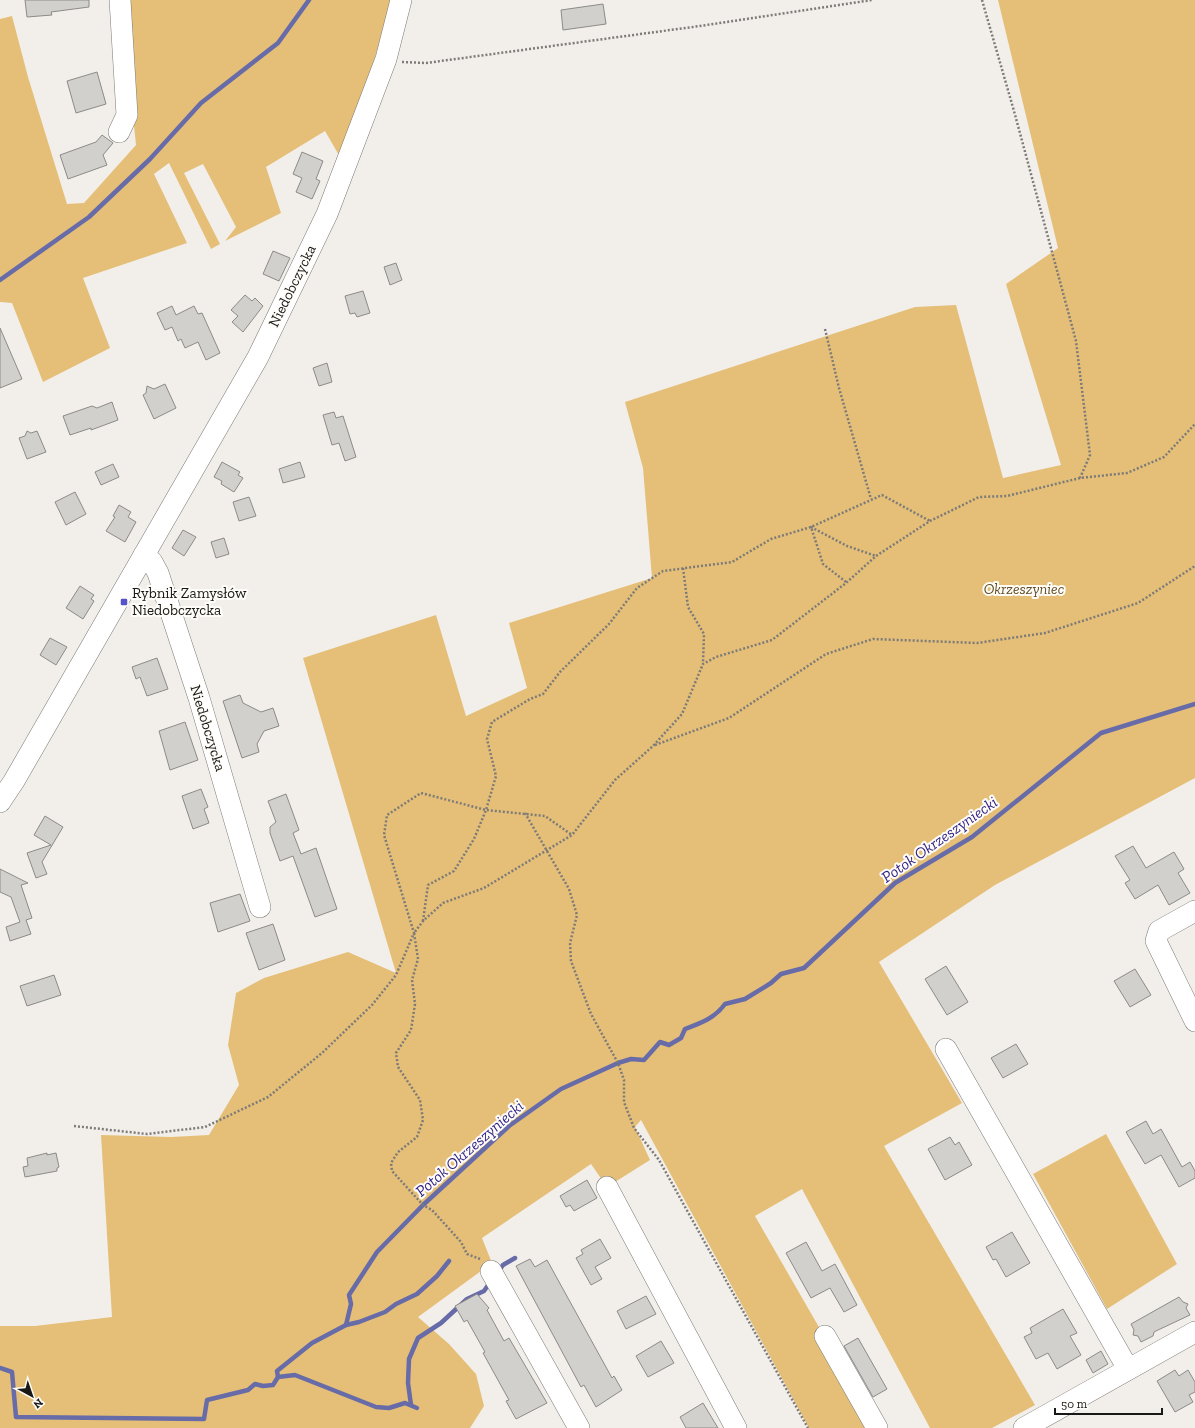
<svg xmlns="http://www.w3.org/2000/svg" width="1195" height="1428" font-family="'Zilla Slab',serif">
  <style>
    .green { fill: #e5bf78 }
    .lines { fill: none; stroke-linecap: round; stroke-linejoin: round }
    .stream { stroke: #676ba8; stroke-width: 4.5 }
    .building { fill: #d2d0cc; stroke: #8d8b87 }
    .minor-casing { stroke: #7c7a76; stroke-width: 22 }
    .path { stroke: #7d7b78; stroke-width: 2.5; stroke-dasharray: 2 2; stroke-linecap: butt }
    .minor { stroke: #fff; stroke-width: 21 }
    .poi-dot { fill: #5652c9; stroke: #fffdf9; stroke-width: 1.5 }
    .labels { text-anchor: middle; stroke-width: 4; stroke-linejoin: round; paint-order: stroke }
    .street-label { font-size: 15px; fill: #181816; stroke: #fffdf9 }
    .park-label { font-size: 15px; font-style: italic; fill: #624e26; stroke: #fffdf9 }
    .poi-label { font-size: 15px; fill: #181816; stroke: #fffdf9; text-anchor: start }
    .water-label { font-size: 16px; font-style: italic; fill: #2c1f83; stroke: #fffdf9 }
  </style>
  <rect width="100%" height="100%" fill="#f2efeb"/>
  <g class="green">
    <polygon points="121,0 391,0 368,82 340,157 325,131 266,167 281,213 225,241 236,227 203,164 184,173 220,244 211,249 169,163 154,174 187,243 83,278 110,348 43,382 12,303 0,302 0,19 12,16 28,77 67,204 84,203 136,145"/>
    <polygon points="998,0 1195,0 1195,778 995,885 879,962 962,1103 884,1146 1035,1405 992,1428 930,1428 802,1189 755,1216 877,1428 809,1428 641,1120 635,1127 650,1160 607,1187 591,1164 482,1238 492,1263 418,1317 449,1344 476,1374 484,1406 470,1428 0,1428 0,1326 35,1326 112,1317 101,1135 171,1137 209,1135 239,1085 228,1045 236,993 264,978 348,952 396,973 303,658 436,615 466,716 527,688 509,623 652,578 643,468 625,402 915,307 956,305 1003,478 1061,465 1006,284 1058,248"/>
    <polygon points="1106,1134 1177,1264 1107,1309 1033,1174"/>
  </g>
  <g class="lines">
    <g class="stream">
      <polyline points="0,280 89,217 150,159 201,103 278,43 309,0"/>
      <polyline points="498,1272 503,1265 515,1258"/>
      <polyline points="346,1325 359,1322 385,1312 396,1304 417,1294 437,1276 449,1261"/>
      <path d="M0,1368L12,1372L16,1417L204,1419L207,1400L248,1390L255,1384L263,1386L273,1385L278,1377L277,1371L312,1343L346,1325L351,1304L349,1295L377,1252L423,1205L509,1126L561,1089L618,1063L631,1059L644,1060L660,1042L669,1045L681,1038L685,1029C701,1023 715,1018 725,1004L745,999L771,983L781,974L804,968L895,883L972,837L1101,733L1195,704"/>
      <polyline points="278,1377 295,1375 376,1407 389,1408 405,1403 417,1408"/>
      <polyline points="411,1405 408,1383 409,1359 418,1338 441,1323 467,1299 484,1291 491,1281"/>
    </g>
  </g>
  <g class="building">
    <polygon points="25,0 89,0 89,7 51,12 52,15 27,17"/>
    <polygon points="603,4 606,24 563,30 561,10"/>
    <polygon points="97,72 106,104 76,113 67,81"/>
    <polygon points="102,135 113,143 103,155 107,165 68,179 60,155 96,142"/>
    <polygon points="302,152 323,161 316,179 320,181 312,199 296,192 302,178 293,174"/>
    <polygon points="273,251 290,258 279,281 263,274"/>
    <polygon points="396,263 402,280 390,285 384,267"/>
    <polygon points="363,291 370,313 357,317 355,313 350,314 345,296"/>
    <polygon points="245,295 252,301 255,298 263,306 243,332 232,322 238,316 231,310"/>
    <polygon points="172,306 176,315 194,306 198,314 202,313 220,353 206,360 198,342 185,348 181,339 178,341 172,327 165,330 157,313"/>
    <polygon points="0,328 22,379 0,388"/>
    <polygon points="327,363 332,382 319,386 313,368"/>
    <polygon points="165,384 176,408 154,419 143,395 146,393 147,386 154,389"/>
    <polygon points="112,402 118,420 91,430 91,428 70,435 63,416 92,406 97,408"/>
    <polygon points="334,412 336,418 343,416 356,457 345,461 339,443 332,445 323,415"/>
    <polygon points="27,431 31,433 37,431 46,452 27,459 19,438 25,436"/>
    <polygon points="222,462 240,472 238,475 243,478 234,492 221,484 222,481 214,477"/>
    <polygon points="300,462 305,477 283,483 279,469"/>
    <polygon points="113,464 119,477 101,485 95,472"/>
    <polygon points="75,492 86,514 66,525 55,502"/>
    <polygon points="249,497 256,516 239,521 233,502"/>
    <polygon points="119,505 131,512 128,517 136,522 125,542 106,531 115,517 113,516"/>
    <polygon points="183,530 196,537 184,556 172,548"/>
    <polygon points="224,538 229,554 216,558 211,542"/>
    <polygon points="80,586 94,595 91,599 94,601 83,619 66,608"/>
    <polygon points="50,638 67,647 56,665 40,655"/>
    <polygon points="157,658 168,689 147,696 140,677 136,679 132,667"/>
    <polygon points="240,695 243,703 261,712 273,708 279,726 264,731 257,744 259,752 242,758 223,701"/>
    <polygon points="185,722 198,760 170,770 159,731"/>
    <polygon points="201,789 208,807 204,809 209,823 193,829 182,796"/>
    <polygon points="286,794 299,830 293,833 301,854 316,848 337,909 315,917 293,856 280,861 270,833 270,827 276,822 268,801"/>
    <polygon points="45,816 63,827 42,862 47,874 36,878 27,853 51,845 34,835"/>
    <polygon points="1133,846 1146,868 1174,852 1184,869 1178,873 1190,893 1169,905 1158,885 1135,899 1125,883 1130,880 1115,856"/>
    <polygon points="0,869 28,883 21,885 32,918 26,920 31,934 10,941 6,927 20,922 11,897 0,892"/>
    <polygon points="240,894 250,921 218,932 210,903"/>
    <polygon points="273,924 285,960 259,970 246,933"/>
    <polygon points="946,966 968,1002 947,1015 925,979"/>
    <polygon points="1135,969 1151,995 1130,1007 1114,981"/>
    <polygon points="54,975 61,995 27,1006 20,986"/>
    <polygon points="1016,1044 1028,1064 1003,1078 991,1058"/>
    <polygon points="1146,1121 1153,1134 1161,1129 1182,1167 1190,1162 1195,1171 1195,1178 1179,1187 1161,1155 1145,1164 1126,1132"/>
    <polygon points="950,1137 955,1145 959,1142 972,1165 945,1180 928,1149"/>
    <polygon points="47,1153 47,1155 56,1153 59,1167 57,1168 57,1171 25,1177 23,1167 28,1166 27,1158"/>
    <polygon points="587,1180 597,1198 574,1211 570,1205 566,1207 560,1196"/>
    <polygon points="1012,1232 1030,1263 1006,1277 996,1259 993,1260 986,1247"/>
    <polygon points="600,1239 611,1258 595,1267 602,1279 591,1285 576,1258 583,1254 581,1250"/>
    <polygon points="806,1242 822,1271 835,1264 857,1305 844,1312 830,1288 811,1298 786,1253"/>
    <polygon points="530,1259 535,1267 547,1260 612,1378 614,1376 622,1390 596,1407 584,1385 581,1387 516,1266"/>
    <polygon points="477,1294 489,1308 487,1310 504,1341 509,1338 547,1403 516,1419 506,1401 509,1400 483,1353 485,1352 467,1320 464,1322 455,1306"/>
    <polygon points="646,1296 656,1314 626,1329 617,1311"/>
    <polygon points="1179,1297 1183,1302 1188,1304 1186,1308 1190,1315 1158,1330 1154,1332 1153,1336 1141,1342 1138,1336 1133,1335 1134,1330 1131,1324"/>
    <polygon points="1063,1309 1077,1333 1070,1336 1081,1355 1057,1369 1048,1353 1036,1359 1024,1337 1032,1333 1030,1328"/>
    <polygon points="858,1338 887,1389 873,1397 844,1346"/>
    <polygon points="661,1341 674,1363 648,1377 636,1356"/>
    <polygon points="1101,1351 1108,1364 1093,1373 1086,1360"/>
    <polygon points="1175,1370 1179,1376 1188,1370 1195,1382 1195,1392 1189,1395 1193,1402 1175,1412 1157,1381"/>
    <polygon points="703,1403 718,1428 686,1428 680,1417"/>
  </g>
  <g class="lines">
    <g class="minor-casing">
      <g id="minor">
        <polyline points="119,132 127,115 120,0"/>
        <polyline points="144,555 152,562 158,573 199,698 260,907"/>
        <polyline points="0,802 14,781 258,357 327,214 386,59 401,0"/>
        <polyline points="1195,911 1159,931 1156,941 1195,1021"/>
        <polyline points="946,1049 1128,1369"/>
        <polyline points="607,1187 736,1428"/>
        <polyline points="491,1271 579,1428"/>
        <polyline points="825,1336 877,1428"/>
        <polyline points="1024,1428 1195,1332"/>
      </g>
    </g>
    <g class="path">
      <polyline points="982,0 1014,111 1076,341 1090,455 1080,478"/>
      <polyline points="402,62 426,63 700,26 872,0"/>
      <polyline points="825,329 839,388 871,499"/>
      <polyline points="683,568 688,607 704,634 703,663"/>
      <polyline points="846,582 823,564 811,527 847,546 876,556"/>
      <polyline points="655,745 729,718 826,654 873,639 977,643 1045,633 1138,603 1195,566"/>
      <polyline points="525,813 569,889 577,915 570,943 571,961 591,1014 618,1063 624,1080 624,1102 634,1128 659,1160 808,1428"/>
      <polyline points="423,921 428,885 454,871 474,839 486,810 496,776 487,739 492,722 530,699 543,694 560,672 609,624 637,588 663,571 732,562 771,539 811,527 882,495 930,521"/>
      <polyline points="74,1126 147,1134 205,1127 268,1097 322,1053 372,1005 396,975 414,933 384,835 387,815 421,793 486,810 545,816 572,835"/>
      <polyline points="480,1259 467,1254 461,1242 432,1210 423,1205 392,1171 391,1163 398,1152 417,1137 423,1120 420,1100 398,1067 396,1053 411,1030 415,1004 412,980 418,959 414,933 423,921 443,903 484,888 572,835 615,780 653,746 682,714 703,664 716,657 772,640 846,583 876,556 930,521 979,497 1007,496 1080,478 1127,473 1164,457 1195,424"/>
    </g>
    <use href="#minor" class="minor"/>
  </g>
  <rect class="poi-dot" x="120" y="598" width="8" height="8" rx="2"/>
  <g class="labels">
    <g class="street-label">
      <text transform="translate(292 286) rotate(-64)" y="5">Niedobczycka</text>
      <text transform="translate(208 728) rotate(73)" y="5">Niedobczycka</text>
    </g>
    <g class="park-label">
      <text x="1024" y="594">Okrzeszyniec</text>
    </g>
    <g class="poi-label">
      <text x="132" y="598">Rybnik Zamysłów<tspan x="132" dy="17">Niedobczycka</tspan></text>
    </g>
    <g class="water-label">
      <text transform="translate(939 839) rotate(-35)" y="6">Potok Okrzeszyniecki</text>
      <text transform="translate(469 1148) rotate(-41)" y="6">Potok Okrzeszyniecki</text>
    </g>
  </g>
  <g transform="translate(32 1396) rotate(140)" stroke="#fffdf9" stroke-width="3" paint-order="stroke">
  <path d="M0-3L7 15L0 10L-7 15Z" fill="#181816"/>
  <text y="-6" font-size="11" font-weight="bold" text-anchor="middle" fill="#181816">N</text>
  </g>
  <path d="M1055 1408v6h107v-6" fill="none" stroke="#181816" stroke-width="2"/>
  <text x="1061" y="1408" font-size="12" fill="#181816" stroke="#fffdf9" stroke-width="3" paint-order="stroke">50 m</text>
</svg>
